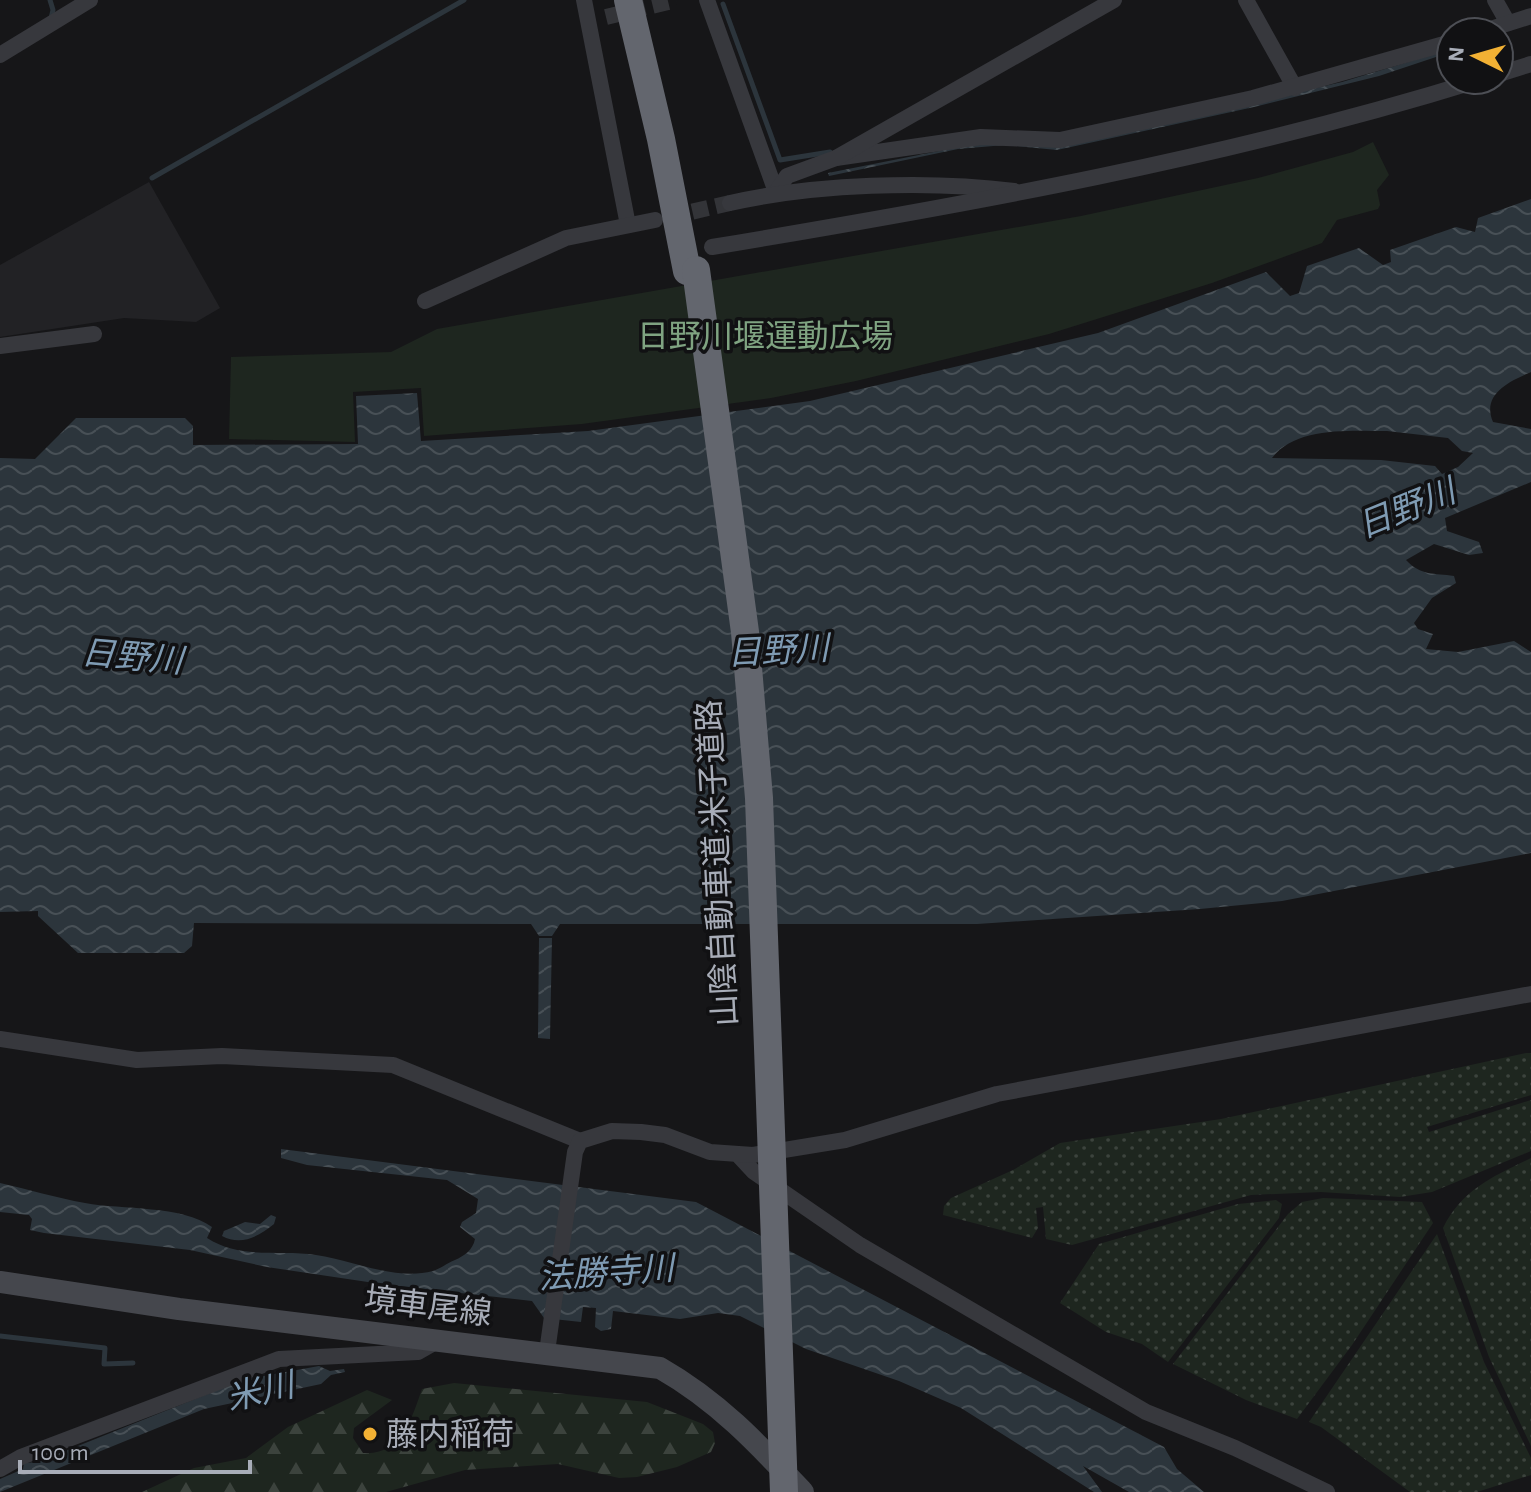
<svg xmlns="http://www.w3.org/2000/svg" width="1531" height="1492" font-family="'Alegreya Sans','Noto Sans JP',sans-serif">
  <style>
    .built { fill: #222225 }
    .grass { fill: url(#grass-dots) }
    .forest { fill: url(#forest-firs) }
    .green { fill: #1e261f }
    .water { fill: url(#water-waves); fill-rule: evenodd }
    .lines { fill: none; stroke-linecap: round; stroke-linejoin: round }
    .stream { stroke: #2c353c; stroke-width: 5 }
    .street-tunnel { stroke: #333438; stroke-width: 16; stroke-dasharray: 16 8; stroke-linecap: butt }
    .street { stroke: #37383d; stroke-width: 16 }
    .secondary { stroke: #45474d; stroke-width: 22 }
    .highway { stroke: #63666e; stroke-width: 28 }
    .highway-bridge { stroke: #63666e; stroke-width: 28 }
    .poi-dot { fill: #f2b134; stroke: #111113; stroke-width: 3 }
    .labels { text-anchor: middle; stroke-width: 7; stroke-linejoin: round; paint-order: stroke }
    .park-label { font-size: 32px; fill: #7fa381; stroke: #111113 }
    .street-label { font-size: 32px; fill: #a8adb8; stroke: #111113 }
    .poi-label { font-size: 32px; fill: #a8adb8; stroke: #111113; text-anchor: start }
    .water-label { font-size: 34px; font-style: italic; fill: #7f9bb3; stroke: #111113 }
  </style>
  <defs>
    <pattern id="grass-dots" width="8" height="8" patternUnits="userSpaceOnUse" patternTransform="scale(2)"><rect width="8" height="8" fill="#1e261f"/><path d="M2 2h.1M6 6h.1" fill="none" stroke="#3c433d" stroke-width="1.8" stroke-linecap="round"/></pattern>
    <pattern id="forest-firs" width="22" height="20" patternUnits="userSpaceOnUse" patternTransform="scale(2)"><rect width="22" height="20" fill="#1e261f"/><path d="M5 1l3.5 6h-7zM16 11l3.5 6h-7z" fill="#3c433d"/></pattern>
    <pattern id="water-waves" width="16" height="10" patternUnits="userSpaceOnUse" patternTransform="scale(2)"><rect width="16" height="10" fill="#2c353c"/><path d="M0 5q4-4 8 0t8 0" fill="none" stroke="#485056"/></pattern>
  </defs>
  <rect width="100%" height="100%" fill="#161618"/>
  <polygon class="built" points="149,182 220,308 196,322 124,318 0,337 0,265"/>
  <g class="grass">
    <polygon points="1526,1053 1531,1053 1531,1095 1427,1127 1429,1132 1531,1100 1531,1151 1432,1192 1400,1197 1321,1192 1251,1195 1072,1245 1046,1239 1043,1207 1036,1208 1038,1228 1032,1238 943,1215 944,1206 951,1198 1013,1170 1060,1143 1221,1119"/>
    <path d="M1531,1158V1446L1489,1357L1443,1228C1462,1189 1494,1176 1531,1158Z"/>
    <polygon points="1323,1198 1422,1202 1433,1223 1352,1345 1297,1419 1246,1400 1173,1364 1288,1214 1302,1202"/>
    <polygon points="1276,1200 1282,1204 1279,1218 1168,1362 1142,1344 1106,1332 1060,1303 1099,1244 1238,1204"/>
    <polygon points="1437,1234 1484,1362 1531,1458 1531,1475 1477,1492 1410,1492 1321,1427 1309,1422"/>
  </g>
  <path class="forest" d="M454,1383L647,1402L703,1424L713,1432L715,1443L711,1452L677,1467L637,1477L619,1478L558,1464L465,1470L386,1492H142L194,1468L246,1458L288,1427L367,1390L392,1400L354,1428L353,1438L363,1453C401,1456 412,1418 422,1389Z"/>
  <polygon class="green" points="1373,142 1389,175 1377,190 1380,205 1378,209 1337,220 1322,243 1212,283 1049,334 856,381 771,398 582,424 424,436 421,388 353,392 355,442 229,439 231,357 391,352 437,329 1081,216 1258,178 1353,152"/>
  <g class="water">
    <polygon points="1451,49 1451,52 1379,76 1254,107 1057,150 1005,145 958,149 829,176 828,173 959,147 1005,142 1057,147 1342,82"/>
    <path d="M1531,199V372C1510,381 1481,394 1493,422L1531,429V482L1445,518L1447,531L1479,542L1483,553L1469,555L1434,544L1406,560C1421,576 1434,573 1454,576L1456,583L1432,598L1414,623L1418,629L1433,634L1426,649L1458,652L1514,641L1531,652V853L1282,901L1200,909L977,924H560L552,936H539L531,924L194,923L192,946L184,953H78L38,916V911L0,912V458L35,459L76,418H185L193,426V445L358,444L356,396L417,393L421,441L588,431L810,401L1098,333L1266,272L1290,296L1299,293L1307,266L1359,248L1383,265L1391,262L1390,250L1456,227L1475,232L1478,218ZM1387,431L1448,438L1462,451L1473,453L1458,467L1442,474L1435,466L1381,460L1272,458C1296,426 1351,431 1387,431Z"/>
    <polygon points="539,938 552,938 550,1039 538,1038"/>
    <path d="M281,1149L696,1202L1164,1447L1177,1469L1204,1492H1129L1083,1466L1102,1492H1094L961,1408L899,1381L806,1349L740,1316L718,1313L680,1319L613,1311L611,1329L601,1331L595,1327L596,1308L583,1307L581,1322L544,1318L532,1301L388,1285L267,1267L190,1250L44,1233L30,1230L32,1219L29,1215L0,1212V1183C28,1189 56,1198 85,1203C122,1210 182,1205 212,1227L207,1238C241,1260 279,1249 316,1255C352,1260 395,1281 433,1271C440,1269 447,1263 455,1260C464,1256 473,1250 475,1239L460,1227L462,1222L476,1213L478,1199L447,1180L307,1165L281,1158Z"/>
    <path d="M271,1215L276,1217L274,1224C258,1237 241,1246 222,1236L224,1231L245,1222L260,1224Z"/>
    <polygon points="319,1366 330,1371 344,1369 345,1372 331,1375 321,1384 204,1409 0,1492 0,1479 23,1469 24,1463 38,1462 210,1393 225,1383"/>
  </g>
  <g class="lines">
    <g class="stream">
      <polyline points="50,0 53,10 51,18"/>
      <polyline points="723,4 780,160 830,152"/>
      <polyline points="152,178 464,0"/>
      <polyline points="0,1336 105,1348 104,1364 133,1363"/>
    </g>
    <g class="street-tunnel">
      <polyline points="606,17 676,0"/>
      <polyline points="669,217 730,203"/>
    </g>
    <g class="street">
      <polyline points="584,0 628,225"/>
      <polyline points="707,0 776,192"/>
      <polyline points="1246,0 1295,88"/>
      <polyline points="1495,0 1508,23"/>
      <polyline points="1481,32 1531,16"/>
      <polyline points="0,55 90,0"/>
      <polyline points="1499,74 1531,64"/>
      <polyline points="836,158 981,137 1060,140 1253,98 1451,42"/>
      <polyline points="776,192 787,176 836,158 1114,0"/>
      <path d="M730,203C813,184 929,180 1014,191"/>
      <path d="M712,247C971,204 1228,158 1479,80"/>
      <polyline points="425,301 566,238 655,220"/>
      <polyline points="0,346 94,334"/>
      <polyline points="0,1039 137,1060 222,1056 393,1065 580,1141"/>
      <polyline points="740,1157 754,1172 860,1245 1146,1412 1235,1448 1327,1492"/>
      <polyline points="547,1352 575,1152 580,1141 612,1131 641,1132 665,1135 710,1152 753,1155 845,1140 997,1094 1531,994"/>
      <polyline points="0,1469 21,1457 279,1359 418,1352 439,1340"/>
    </g>
    <path class="secondary" d="M0,1282L179,1309L660,1368C718,1401 758,1444 803,1492"/>
    <polyline class="highway" points="628,0 661,139 687,271"/>
    <polyline class="highway-bridge" points="696,270 745,632 759,798 784,1492"/>
  </g>
  <circle class="poi-dot" cx="370" cy="1434" r="8"/>
  <g class="labels">
    <g class="park-label">
      <text x="765" y="347">日野川堰運動広場</text>
    </g>
    <g class="street-label">
      <text transform="translate(717 863) rotate(-93)" y="11">山陰自動車道;米子道路</text>
      <text transform="translate(428 1306) rotate(7)" y="11">境車尾線</text>
    </g>
    <g class="poi-label">
      <text x="386" y="1445">藤内稲荷</text>
    </g>
    <g class="water-label">
      <text transform="translate(1406 508) rotate(-22)" y="12">日野川</text>
      <text transform="translate(778 650) rotate(-3)" y="12">日野川</text>
      <text transform="translate(132 656) rotate(5)" y="12">日野川</text>
      <text transform="translate(606 1272) rotate(-4)" y="12">法勝寺川</text>
      <text transform="translate(260 1391) rotate(-13)" y="12">米川</text>
    </g>
  </g>
  <g transform="translate(1475 56) rotate(275)"><circle r="38" fill="#111113" stroke="#4d4f55" stroke-width="2"/>
  <path d="M0-6L14 30L0 20L-14 30Z" fill="#f2b134"/>
  <text y="-12" font-size="22" font-weight="bold" text-anchor="middle" fill="#a8adb8">N</text>
  </g>
  <path d="M20 1460v12h230v-12" fill="none" stroke="#a8adb8" stroke-width="4"/>
  <text x="32" y="1460" font-size="24" fill="#a8adb8" stroke="#111113" stroke-width="6" paint-order="stroke">100 m</text>
</svg>
